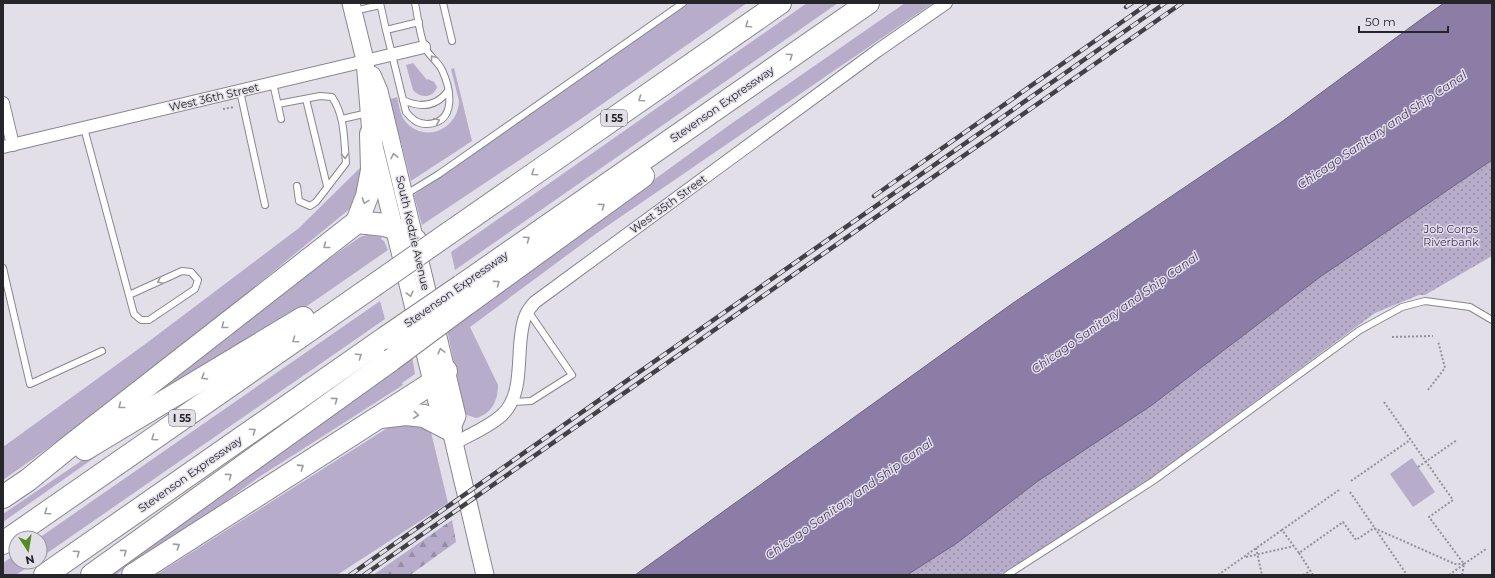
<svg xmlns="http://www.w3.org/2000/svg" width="1495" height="578" font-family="Montserrat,sans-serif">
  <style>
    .grass { fill: #b7adca }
    .forest { fill: url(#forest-firs) }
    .park { fill: url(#park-dots) }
    .water { fill: #8b7da5; stroke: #6d6380 }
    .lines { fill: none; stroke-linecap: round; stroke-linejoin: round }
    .lane-casing { stroke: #89868f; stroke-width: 8 }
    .street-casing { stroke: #89868f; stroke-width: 14 }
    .secondary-casing { stroke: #89868f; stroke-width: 19 }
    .highway-casing { stroke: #89868f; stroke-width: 24 }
    .path { stroke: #939198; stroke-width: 2; stroke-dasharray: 2 2; stroke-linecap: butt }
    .lane { stroke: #fff; stroke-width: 6 }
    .street { stroke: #fff; stroke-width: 12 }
    .secondary { stroke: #fff; stroke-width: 17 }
    .highway { stroke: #fff; stroke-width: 22 }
    .rail-casing { stroke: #424146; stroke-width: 4.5 }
    .rail { stroke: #e2dfe8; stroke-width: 3; stroke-dasharray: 9; stroke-linecap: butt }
    .highway-bridge-casing { stroke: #89868f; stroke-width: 24; stroke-linecap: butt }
    .highway-bridge { stroke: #fff; stroke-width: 22 }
    .oneway { stroke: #9d9d9f }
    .labels { text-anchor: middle; stroke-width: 3; stroke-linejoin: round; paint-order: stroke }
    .shield { fill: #e2dfe8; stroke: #5e5d62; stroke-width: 1 }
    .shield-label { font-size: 10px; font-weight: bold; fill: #262529 }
    .street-label { font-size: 11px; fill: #262529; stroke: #e2dfe8 }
    .park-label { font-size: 11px; fill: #422c61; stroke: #e2dfe8 }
    .water-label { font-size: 12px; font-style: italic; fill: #4c366b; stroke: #e2dfe8 }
  </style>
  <defs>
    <pattern id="forest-firs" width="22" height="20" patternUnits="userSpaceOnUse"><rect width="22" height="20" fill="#b7adca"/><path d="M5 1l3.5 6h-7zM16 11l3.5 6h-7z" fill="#958da4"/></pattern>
    <pattern id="park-dots" width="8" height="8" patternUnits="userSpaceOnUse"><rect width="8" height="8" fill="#b7adca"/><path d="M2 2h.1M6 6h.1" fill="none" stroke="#958da4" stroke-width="1.8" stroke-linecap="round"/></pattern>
  </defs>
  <rect width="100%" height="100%" fill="#e2dfe8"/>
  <g class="grass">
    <polygon points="688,3 747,3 575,123 422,225 414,195"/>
    <polygon points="807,3 838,3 455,270 451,252"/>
    <path d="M905,3H933L597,233L470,327L498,385C498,400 492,414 476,418L467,415L465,412L447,330L728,126Z"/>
    <path d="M413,63L427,80L428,79L434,82L437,87C433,98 421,99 413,90L406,65Z"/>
    <path d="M454,68L472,141L411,181L390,99L397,97C399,105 400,114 405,121C424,144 458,130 459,101L451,69Z"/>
    <path d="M364,164L362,181L352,207C238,300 125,396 3,480V447L144,345L299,228Z"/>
    <polygon points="367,235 382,237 381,239 384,241 388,250 310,304 164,390 162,388 268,302 360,237"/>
    <polygon points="380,301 385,319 40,558 40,538 39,538"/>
    <polygon points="412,356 415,374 402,383 403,385 259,477 192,526 115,575 110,575"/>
    <polygon points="408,420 431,432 448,503 337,575 156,575 392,425"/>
    <polygon points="141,425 3,522 3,514 90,455"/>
    <polygon points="1412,458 1435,492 1413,507 1390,474"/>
    <polygon points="16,554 16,562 35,562 16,575 3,575 3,563"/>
  </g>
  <polygon class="forest" points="452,520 456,542 410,575 373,575"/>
  <polygon class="park" points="1492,160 1492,256 1425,295 1419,295 1375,313 1131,493 1000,575 907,575 957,543 1038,481 1152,405 1320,277"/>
  <polygon class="water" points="1444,3 1492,3 1492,160 1320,277 1152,405 1038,481 957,543 907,575 635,575 1013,303 1280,123 1420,20"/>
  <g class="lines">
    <g class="lane-casing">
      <g id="lane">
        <polyline points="380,3 386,30 419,22"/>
        <polyline points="443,3 452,41"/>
        <polyline points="354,11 380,5"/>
        <path d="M386,30L406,112C412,119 417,124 427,124C457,123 451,89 442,70C438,61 427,55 424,45C419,32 418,17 415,3"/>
        <polyline points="273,83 281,119"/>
        <polyline points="240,91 265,205"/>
        <polyline points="306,99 327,186"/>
        <path d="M403,100C420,108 436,107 448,91"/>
        <path d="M278,104L320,96L332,97C345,116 344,140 346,163L316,202L310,206L299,201L297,186"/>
        <polyline points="342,119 368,113"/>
        <polyline points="84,128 134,314 141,320 149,320 195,289 198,280 191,272 182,271 129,295"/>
        <polyline points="405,195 439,174 683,3"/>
        <polyline points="3,268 30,384 102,351"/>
        <polyline points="512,402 531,401 572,375 528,311"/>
        <polyline points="1007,575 1153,481 1360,330 1402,307 1425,301 1470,307 1492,320"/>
      </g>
    </g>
    <g class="street-casing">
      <g id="street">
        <polyline points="3,103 13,145"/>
        <polyline points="3,147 424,47"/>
        <path d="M455,443C471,434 489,427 502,415C527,392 514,347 525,317C527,312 531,306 535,302L877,51L946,3"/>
      </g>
    </g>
    <g class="secondary-casing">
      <g id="secondary">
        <polyline points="351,3 365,60 371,134 441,418 451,430 485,575"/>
        <polyline points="372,75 379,91 457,416 451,430"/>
      </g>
    </g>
    <g class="highway-casing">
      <g id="highway">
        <polyline points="357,222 385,225 394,228 415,240"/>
        <polyline points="449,233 780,3"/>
        <polyline points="461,286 868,3"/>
        <polyline points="465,305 643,176"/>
        <polyline points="381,417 406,414 424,416 451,430"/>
        <polyline points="85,449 303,318"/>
        <polyline points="3,497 28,480 70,446 357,222 367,196 372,170 371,134"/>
        <polyline points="3,543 373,286"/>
        <polyline points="45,575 385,338"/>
        <polyline points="92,575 391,360"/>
        <polyline points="133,575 432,383 446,371"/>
      </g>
    </g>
    <g class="path">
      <polyline points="223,109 234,107"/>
      <polyline points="1392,337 1433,336"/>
      <polyline points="1428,390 1445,368 1438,341"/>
      <polyline points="1384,402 1453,500 1429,517 1464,564 1486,549"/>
      <polyline points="1418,467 1457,440"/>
      <polyline points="1351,481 1410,440"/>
      <polyline points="1339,490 1282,530 1299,553 1343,522 1356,540 1374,528 1455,564 1464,564"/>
      <polyline points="1350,492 1407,575"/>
      <polyline points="1256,548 1262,575"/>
      <polyline points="1299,553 1313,575"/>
      <polyline points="1246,557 1294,546"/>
      <polyline points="1218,575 1282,530"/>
      <polyline points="1303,575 1310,571"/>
      <polyline points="1449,575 1463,565"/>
      <polyline points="1462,575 1464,564"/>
    </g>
    <use href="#lane" class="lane"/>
    <use href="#street" class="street"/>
    <use href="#secondary" class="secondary"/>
    <use href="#highway" class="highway"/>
    <g class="rail-casing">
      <g id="rail">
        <polyline points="1126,7 1132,3"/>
        <polyline points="874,196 1149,3"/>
        <polyline points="350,575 1165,3"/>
        <polyline points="364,575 1182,3"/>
      </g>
    </g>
    <use href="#rail" class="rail"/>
    <g class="highway-bridge-casing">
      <g id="highway-bridge">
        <polyline points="373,286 449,233"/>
        <polyline points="385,338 461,286"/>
        <polyline points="391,360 465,305"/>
      </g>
    </g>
    <use href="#highway-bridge" class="highway-bridge"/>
  </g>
  <defs><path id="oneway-chevron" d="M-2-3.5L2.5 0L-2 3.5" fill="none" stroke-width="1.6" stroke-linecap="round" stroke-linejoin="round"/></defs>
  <g class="oneway">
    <use href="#oneway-chevron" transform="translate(748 25) rotate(145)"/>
    <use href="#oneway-chevron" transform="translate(790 56) rotate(-35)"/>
    <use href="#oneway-chevron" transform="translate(433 58) rotate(-128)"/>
    <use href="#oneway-chevron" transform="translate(641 99) rotate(145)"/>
    <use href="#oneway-chevron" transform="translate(437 121) rotate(-22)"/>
    <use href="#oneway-chevron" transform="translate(345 156) rotate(85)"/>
    <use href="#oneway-chevron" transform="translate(394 156) rotate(-103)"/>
    <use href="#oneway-chevron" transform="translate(534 173) rotate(145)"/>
    <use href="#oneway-chevron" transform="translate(365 201) rotate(110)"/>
    <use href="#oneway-chevron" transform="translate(602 206) rotate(-36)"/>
    <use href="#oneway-chevron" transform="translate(527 239) rotate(-35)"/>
    <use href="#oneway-chevron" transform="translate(326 246) rotate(142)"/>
    <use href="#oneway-chevron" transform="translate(160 281) rotate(156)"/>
    <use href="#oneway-chevron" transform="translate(497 283) rotate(-36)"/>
    <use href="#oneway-chevron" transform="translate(410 294) rotate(76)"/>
    <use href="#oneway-chevron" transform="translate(224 326) rotate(142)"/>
    <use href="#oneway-chevron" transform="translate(295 340) rotate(145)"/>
    <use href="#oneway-chevron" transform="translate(441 351) rotate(-104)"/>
    <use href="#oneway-chevron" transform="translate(359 356) rotate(-35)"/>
    <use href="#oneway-chevron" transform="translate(204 377) rotate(149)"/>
    <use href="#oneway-chevron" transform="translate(335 400) rotate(-36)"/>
    <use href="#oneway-chevron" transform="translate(121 406) rotate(142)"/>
    <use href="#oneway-chevron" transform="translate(416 415) rotate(6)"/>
    <use href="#oneway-chevron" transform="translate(253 431) rotate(-35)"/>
    <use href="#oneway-chevron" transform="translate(154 438) rotate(145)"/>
    <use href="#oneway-chevron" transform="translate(301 467) rotate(-33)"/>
    <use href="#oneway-chevron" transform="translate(229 476) rotate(-36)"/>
    <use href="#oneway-chevron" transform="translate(47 512) rotate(145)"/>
    <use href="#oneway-chevron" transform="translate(177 546) rotate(-33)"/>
    <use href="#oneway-chevron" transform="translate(124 552) rotate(-36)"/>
    <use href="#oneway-chevron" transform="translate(77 553) rotate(-35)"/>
  </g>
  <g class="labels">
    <g class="shield">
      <rect x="601" y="110" width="26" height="16" rx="3"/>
      <rect x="169" y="410" width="26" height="16" rx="3"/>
    </g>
    <g class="shield-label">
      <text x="614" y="122">I 55</text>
      <text x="182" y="422">I 55</text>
    </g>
    <g class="street-label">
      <text transform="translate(214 97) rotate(-13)" y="4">West 36th Street</text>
      <text transform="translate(722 104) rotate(-35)" y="4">Stevenson Expressway</text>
      <text transform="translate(668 204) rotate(-36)" y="4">West 35th Street</text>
      <text transform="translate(413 233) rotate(77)" y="4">South Kedzie Avenue</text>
      <text transform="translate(456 289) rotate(-35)" y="4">Stevenson Expressway</text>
      <text transform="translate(190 474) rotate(-35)" y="4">Stevenson Expressway</text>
    </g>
    <g class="park-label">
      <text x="1451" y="233">Job Corps<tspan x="1451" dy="13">Riverbank</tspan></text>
    </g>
    <g class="water-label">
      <text transform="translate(1382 130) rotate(-34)" y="4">Chicago Sanitary and Ship Canal</text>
      <text transform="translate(1115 313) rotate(-35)" y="4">Chicago Sanitary and Ship Canal</text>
      <text transform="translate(849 499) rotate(-35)" y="4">Chicago Sanitary and Ship Canal</text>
    </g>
  </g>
  <rect width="1495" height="578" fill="none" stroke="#262529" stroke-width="8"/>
  <g transform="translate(28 550) rotate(168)"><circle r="19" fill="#e2dfe8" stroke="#97959c"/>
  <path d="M0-3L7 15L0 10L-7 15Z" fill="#548a23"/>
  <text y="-6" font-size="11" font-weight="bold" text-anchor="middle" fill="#262529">N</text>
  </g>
  <path d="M1359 26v6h89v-6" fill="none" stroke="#262529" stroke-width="2"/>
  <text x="1365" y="26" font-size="12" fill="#262529" stroke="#e2dfe8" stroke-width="3" paint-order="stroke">50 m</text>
</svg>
